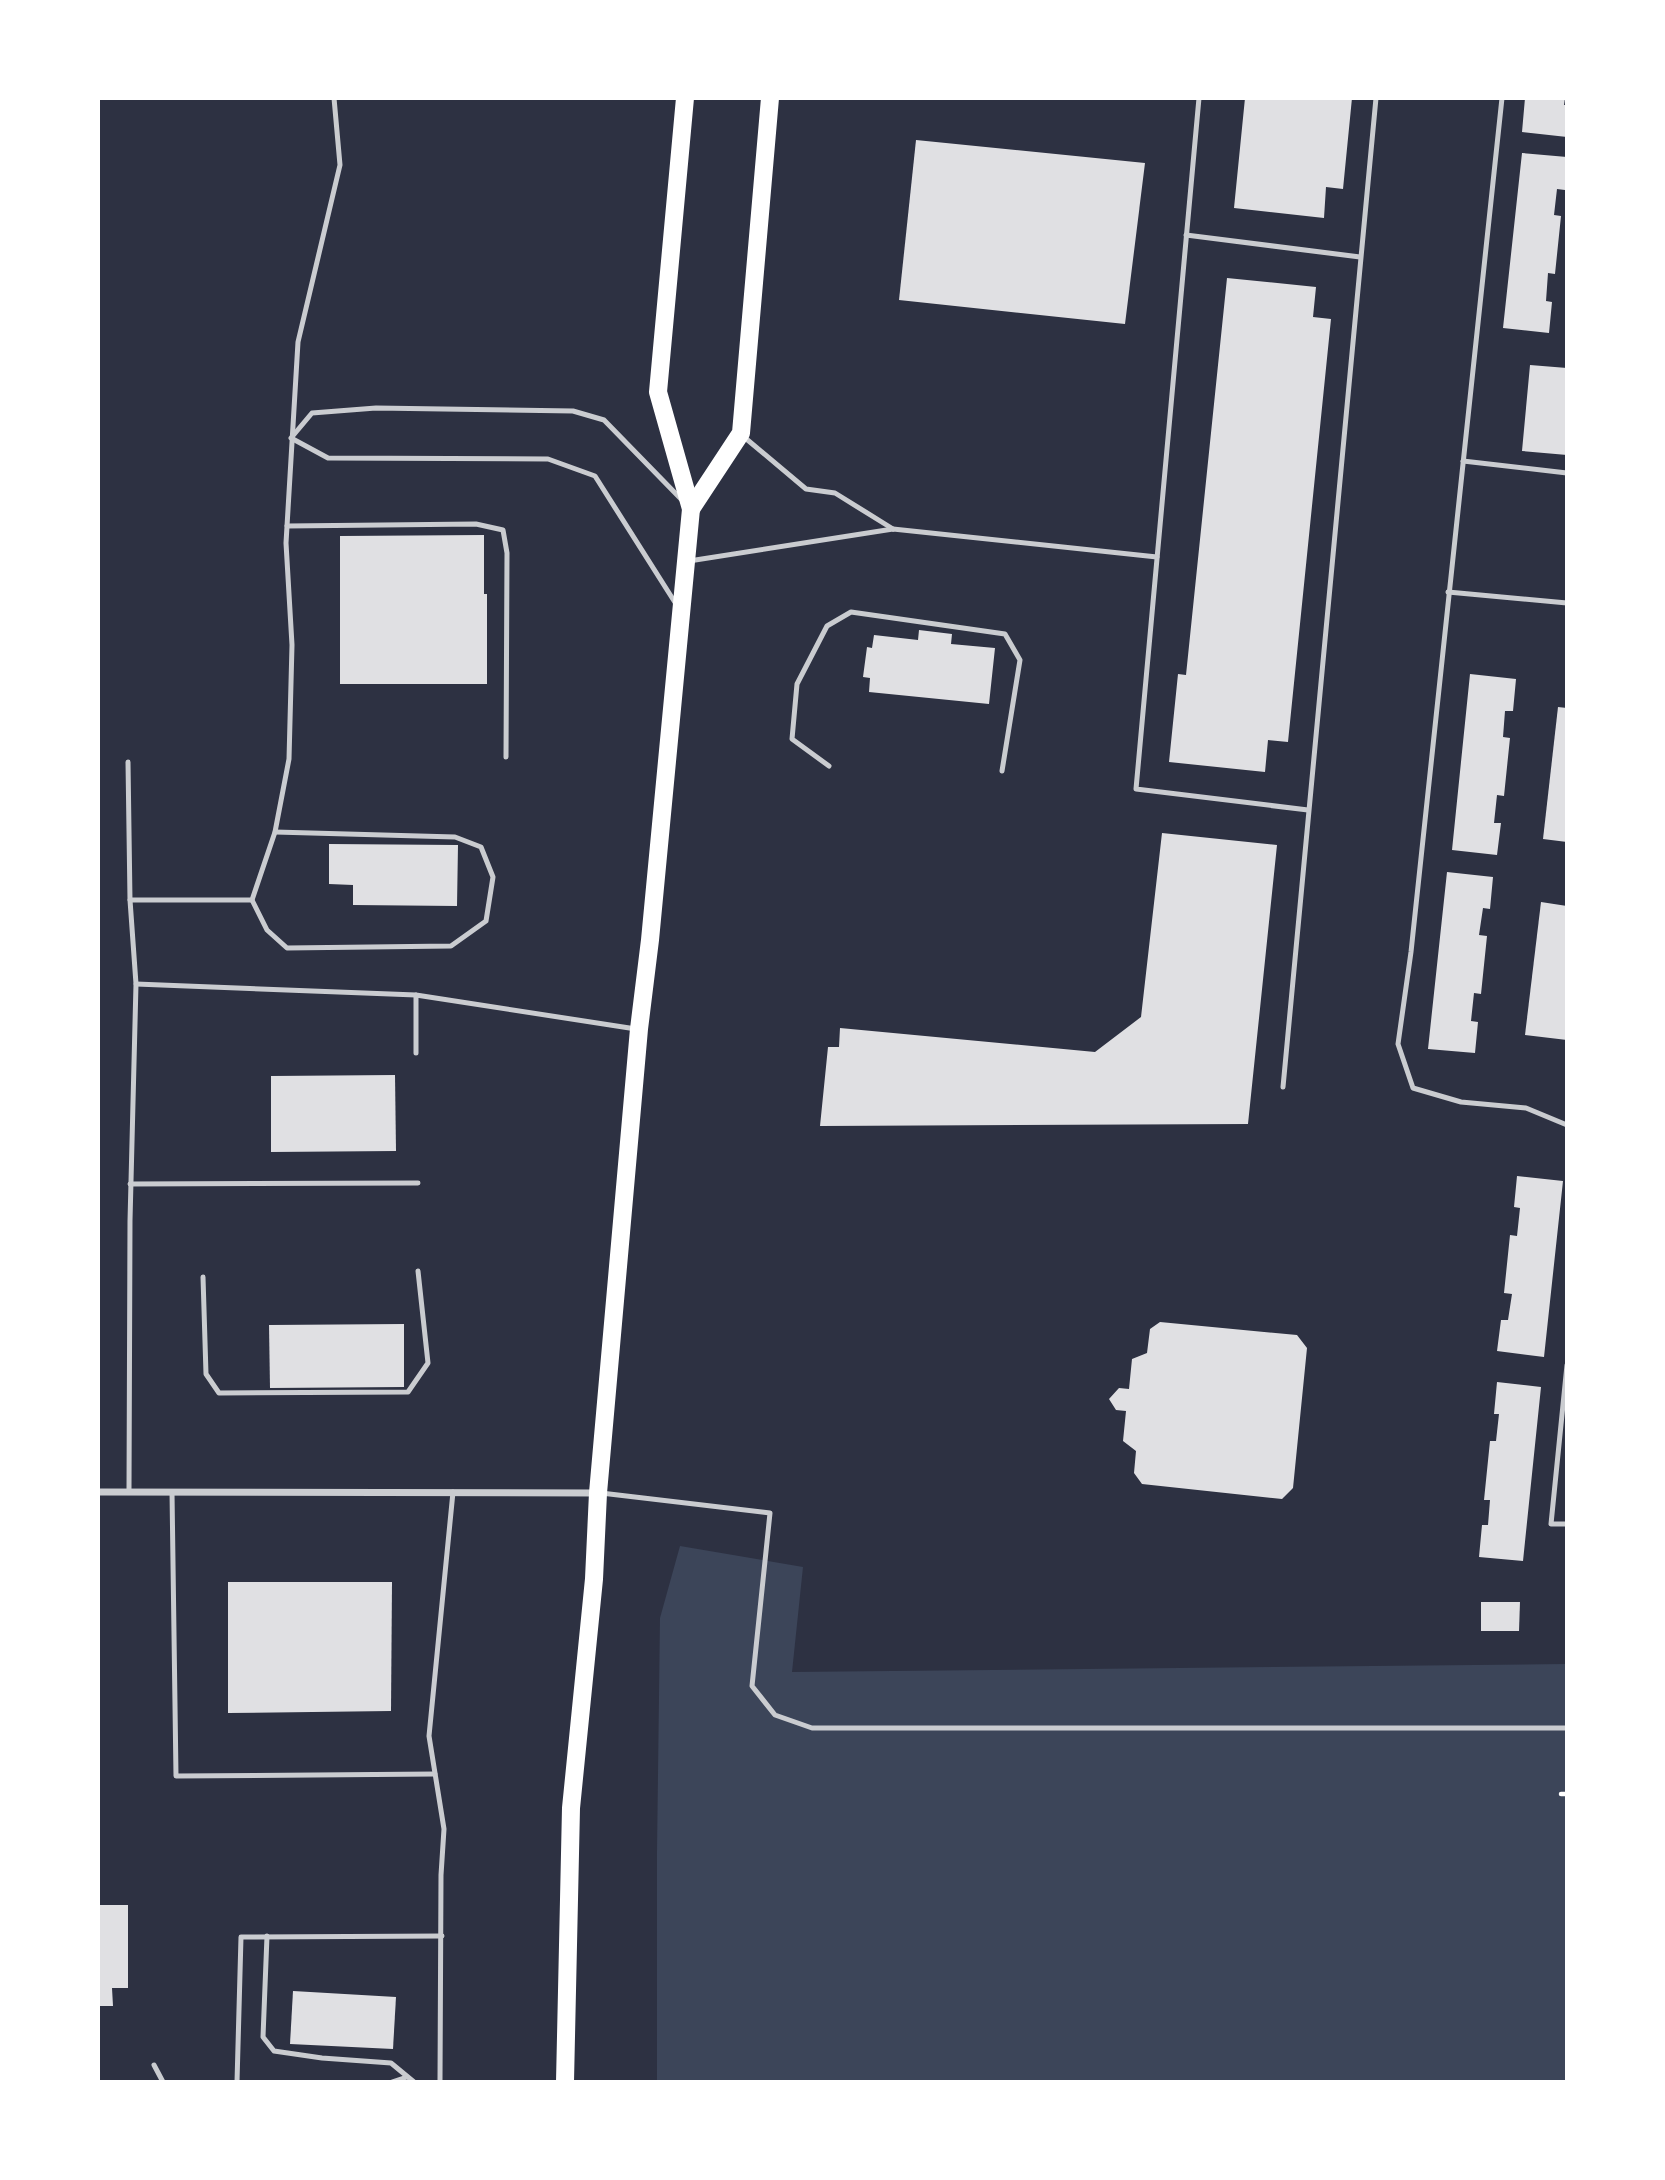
<svg xmlns="http://www.w3.org/2000/svg" width="1665" height="2180" font-family="'Source Sans 3',sans-serif">
  <style>
    .green { fill: #3c4559 }
    .building { fill: #e0e0e3 }
    .lines { fill: none; stroke-linecap: round; stroke-linejoin: round }
    .path { stroke: #fff; stroke-width: 4.5 }
    .service { stroke: #caccd0; stroke-width: 5 }
    .minor { stroke: #caccd0; stroke-width: 7 }
    .primary { stroke: #fff; stroke-width: 18 }
  </style>
  <rect width="100%" height="100%" fill="#2d3142"/>
  <polygon class="green" points="680,1546 803,1567 792,1672 1567,1664 1567,2082 657,2082 657,1852 660,1618"/>
  <g class="building">
    <polygon points="1245,98 1352,98 1343,189 1326,187 1324,218 1234,208"/>
    <polygon points="1525,98 1565,98 1564,105 1567,105 1567,137 1522,132"/>
    <polygon points="916,140 1145,163 1125,324 899,300"/>
    <polygon points="1522,153 1567,157 1565,190 1557,189 1554,215 1561,216 1555,274 1548,273 1546,301 1552,302 1549,333 1503,328"/>
    <polygon points="1227,278 1316,287 1313,317 1331,319 1288,742 1268,740 1265,772 1169,762 1178,674 1186,675"/>
    <polygon points="1530,365 1567,368 1567,455 1522,451"/>
    <polygon points="484,535 484,594 487,594 487,684 340,684 340,536"/>
    <polygon points="919,630 952,634 951,644 995,648 989,704 869,692 870,678 863,677 867,647 872,648 874,635 918,640"/>
    <polygon points="1470,674 1516,679 1513,711 1505,711 1503,737 1510,738 1504,796 1497,795 1494,823 1501,823 1497,855 1452,850"/>
    <polygon points="1558,707 1567,708 1567,842 1543,839"/>
    <polygon points="1162,833 1277,845 1248,1124 820,1126 828,1047 839,1047 840,1028 1095,1052 1141,1017"/>
    <polygon points="329,844 458,845 457,906 353,905 353,885 329,884"/>
    <polygon points="1447,872 1493,877 1490,909 1483,908 1479,935 1487,936 1481,994 1474,993 1471,1021 1478,1022 1475,1053 1428,1049"/>
    <polygon points="1541,902 1567,906 1567,1040 1525,1035"/>
    <polygon points="395,1075 396,1151 271,1152 271,1076"/>
    <polygon points="1517,1176 1563,1181 1544,1357 1497,1351 1501,1320 1508,1320 1512,1294 1504,1293 1510,1235 1517,1236 1520,1208 1514,1207"/>
    <polygon points="1160,1322 1297,1335 1307,1348 1293,1488 1282,1499 1142,1484 1134,1473 1136,1451 1123,1441 1126,1411 1116,1410 1109,1399 1119,1388 1129,1389 1132,1359 1147,1353 1150,1329"/>
    <polygon points="404,1324 404,1387 270,1388 269,1325"/>
    <polygon points="1497,1382 1541,1387 1523,1561 1479,1557 1482,1525 1488,1525 1490,1500 1484,1500 1490,1441 1496,1441 1499,1414 1494,1414"/>
    <polygon points="228,1582 392,1582 391,1711 228,1713"/>
    <polygon points="1481,1602 1520,1602 1519,1631 1481,1631"/>
    <polygon points="98,1905 128,1905 128,1988 112,1988 113,2006 98,2006"/>
    <polygon points="293,1991 396,1997 393,2049 290,2044"/>
  </g>
  <g class="lines">
    <polyline class="path" points="1561,1794 1567,1794"/>
    <g class="service">
      <polyline points="1199,98 1136,789 1308,810"/>
      <polyline points="1502,98 1411,952 1398,1044 1413,1088 1461,1102 1526,1108 1567,1125"/>
      <polyline points="1186,235 1360,257"/>
      <polyline points="744,437 806,489 835,493 893,529"/>
      <polyline points="1463,461 1567,473"/>
      <polyline points="287,526 476,524 503,530 507,553 506,757"/>
      <polyline points="689,561 893,529 1157,557"/>
      <polyline points="1448,592 1567,603"/>
      <polyline points="676,604 595,476 548,459 328,458 291,438 312,413 376,408 573,411 604,420 681,499"/>
      <polyline points="128,762 130,900"/>
      <polyline points="829,766 792,739 797,684 827,626 851,612 1005,634 1020,660 1002,771"/>
      <polyline points="252,900 267,930 287,948 451,946 486,921 493,877 481,847 455,837 275,832"/>
      <polyline points="136,984 416,995"/>
      <polyline points="416,1053 416,995 636,1029"/>
      <polyline points="1283,1087 1376,98"/>
      <polyline points="130,1184 418,1183"/>
      <polyline points="203,1277 206,1374 219,1393 408,1392 428,1363 418,1271"/>
      <polyline points="1567,1365 1551,1524 1567,1524"/>
      <polyline points="129,1492 130,1221 136,984 130,900 252,900 275,832 289,759 292,645 286,543 298,342 340,165 334,98"/>
      <polyline points="172,1492 176,1776 435,1774"/>
      <polyline points="601,1493 770,1513 752,1686 775,1715 812,1728 1567,1728"/>
      <polyline points="267,1936 263,2037 274,2051 322,2058 391,2063 414,2082"/>
      <polyline points="154,2065 163,2082"/>
      <polyline points="237,2082 241,1937 442,1936"/>
      <polyline points="392,2082 407,2077"/>
      <polyline points="440,2082 441,1875 444,1829 429,1736 453,1492"/>
    </g>
    <polyline class="minor" points="98,1492 597,1493"/>
    <g class="primary">
      <polyline points="691,509 741,433 770,98"/>
      <polyline points="565,2082 571,1808 594,1579 598,1493 639,1029 650,940 691,509 658,392 685,98"/>
    </g>
  </g>
  <rect width="1665" height="2180" fill="none" stroke="#ffffff" stroke-width="200"/>
</svg>
